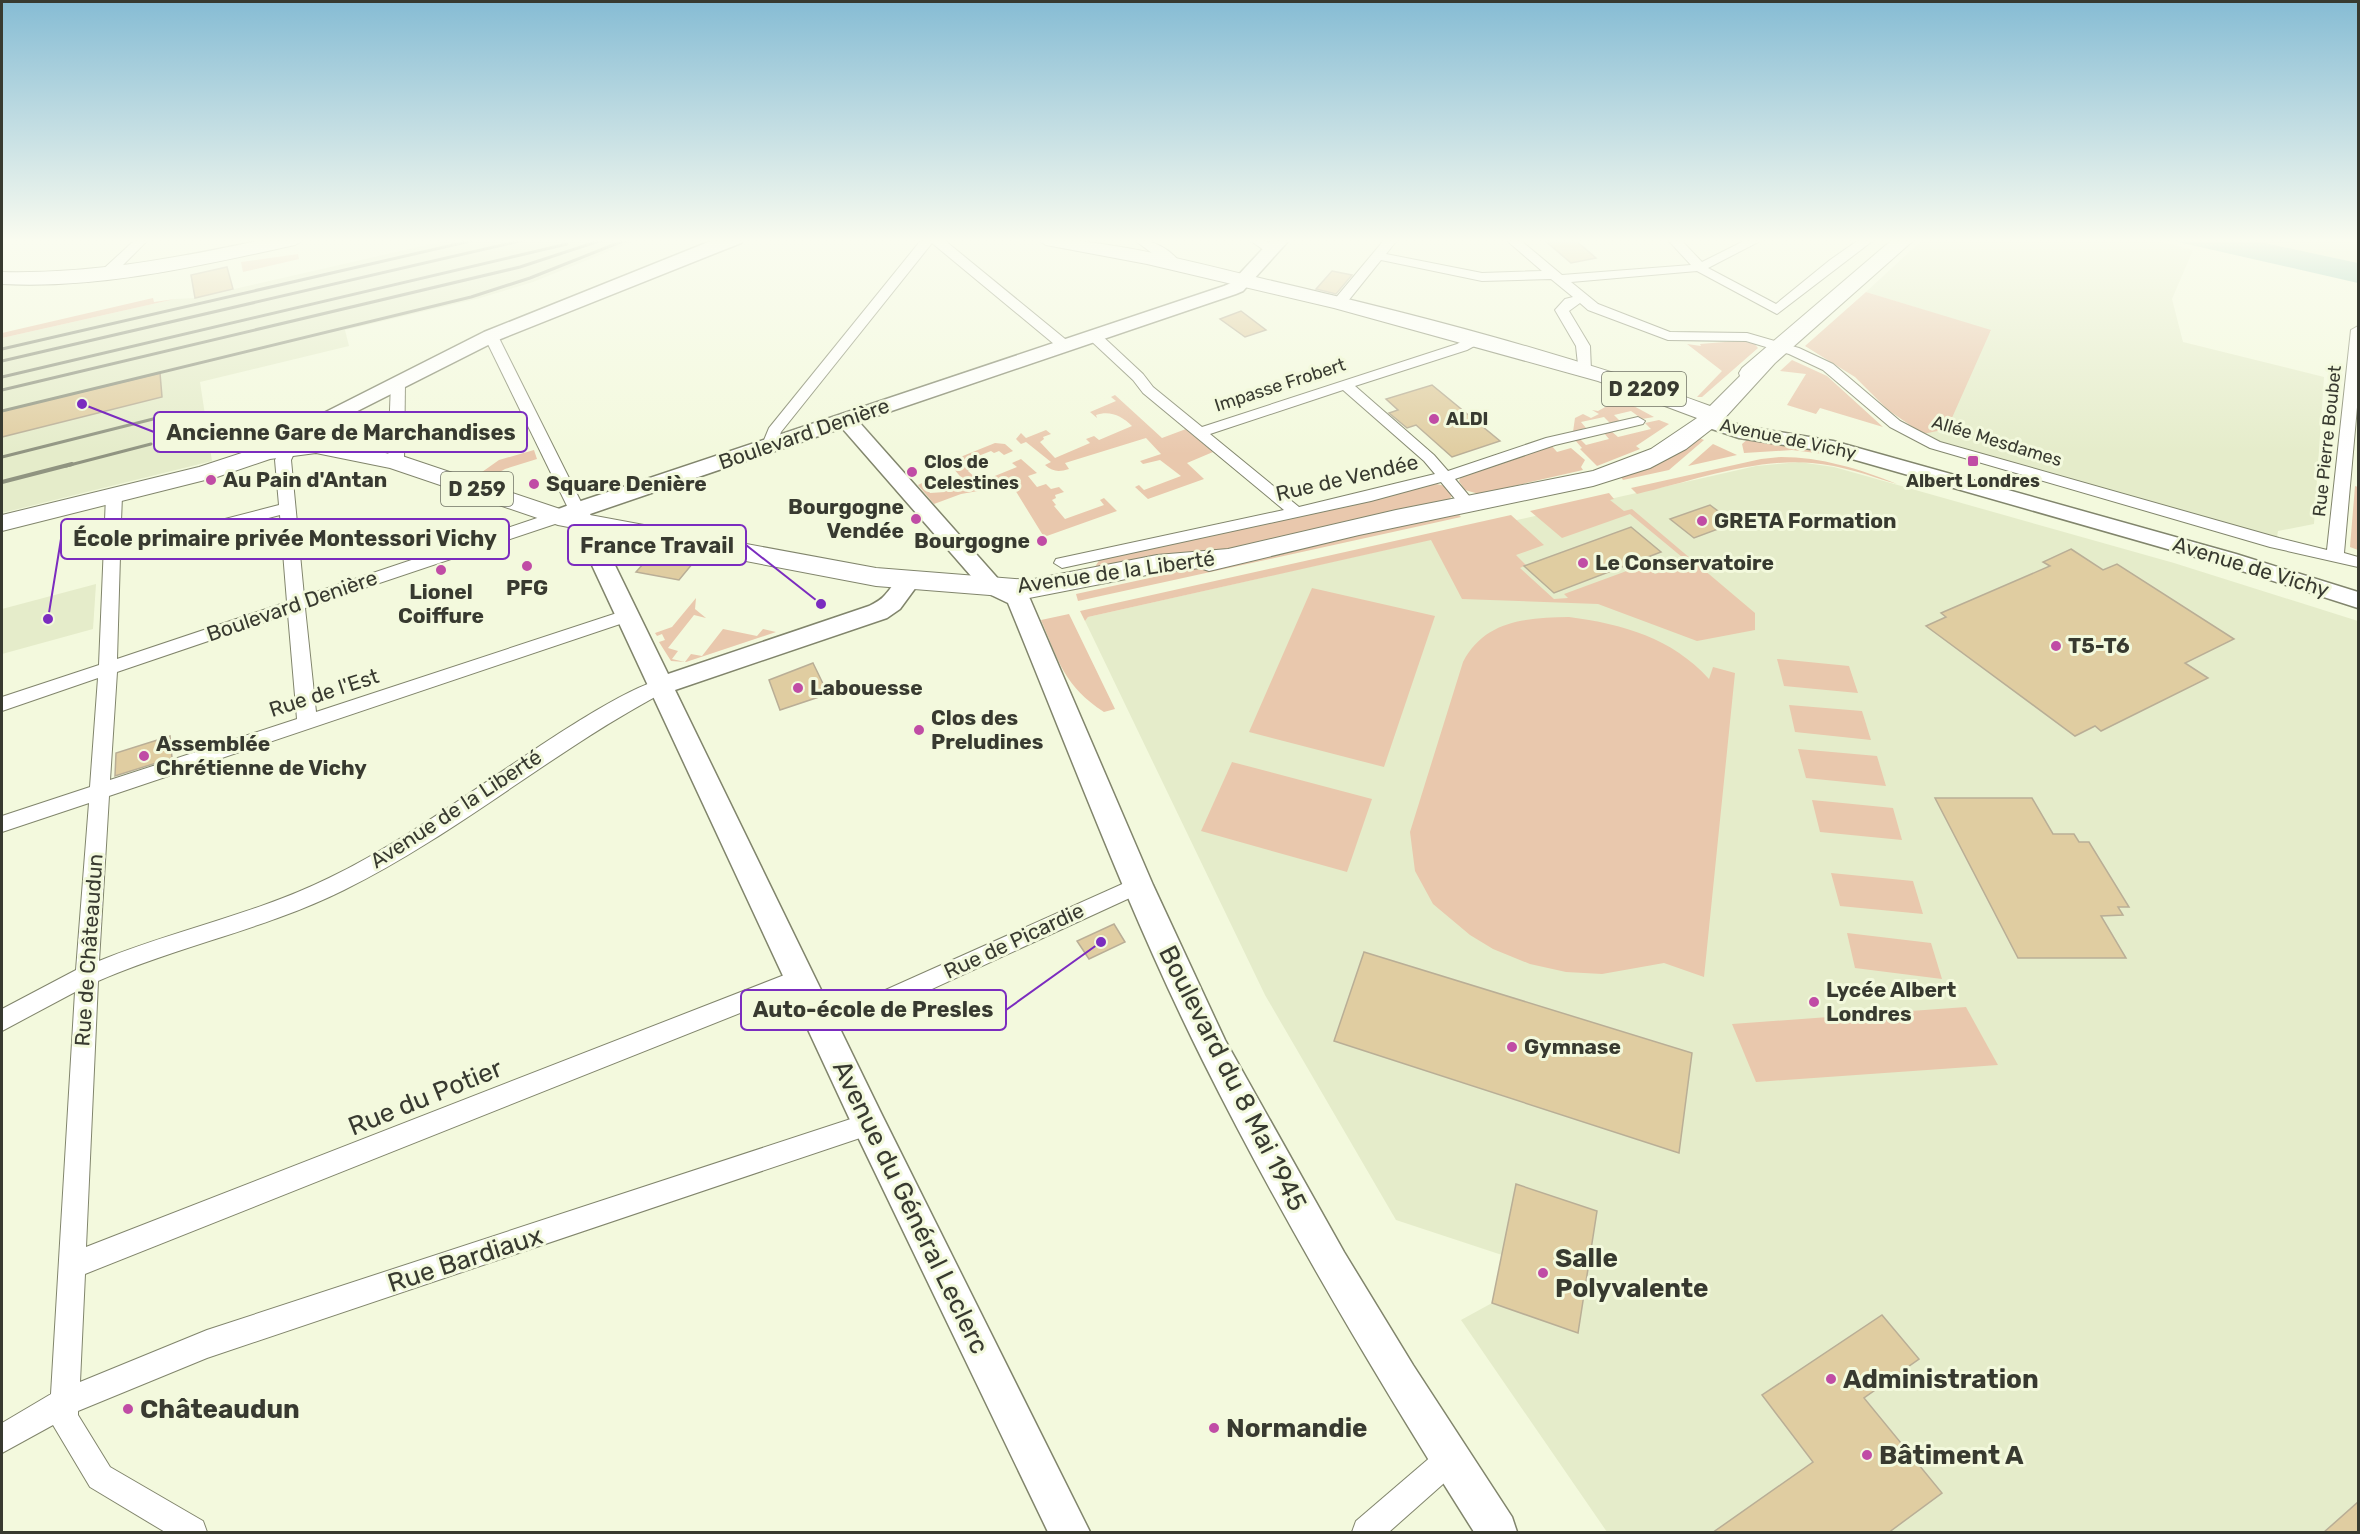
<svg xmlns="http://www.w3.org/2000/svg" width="2360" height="1534" font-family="Rubik,sans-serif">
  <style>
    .built { fill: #e5ecca }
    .green { fill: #e9c8ad }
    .water { fill: #93c8b6 }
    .building { fill: #e0cda1; stroke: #b9ae96; stroke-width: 1.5 }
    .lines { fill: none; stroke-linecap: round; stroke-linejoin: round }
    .street-casing { stroke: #81856c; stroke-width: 2 }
    .secondary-casing { stroke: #81856c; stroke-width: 3 }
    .primary-casing { stroke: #81856c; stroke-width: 2 }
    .street { fill: #fff; fill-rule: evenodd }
    .secondary { fill: #fff; fill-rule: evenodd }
    .primary { fill: #fff; fill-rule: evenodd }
    .rail-far1 { stroke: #909481; stroke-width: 3 }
    .rail { stroke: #909481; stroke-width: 4 }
    .poi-dot { fill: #c04ca5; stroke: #f3f9dd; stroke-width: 2 }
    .labels { text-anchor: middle; stroke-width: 6; stroke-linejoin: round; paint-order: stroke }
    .far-street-label { font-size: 18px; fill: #383a30; stroke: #f3f9dd }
    .far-poi-label { font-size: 18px; font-weight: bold; fill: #383a30; stroke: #f3f9dd; text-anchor: start }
    .shield { fill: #f3f9dd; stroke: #707364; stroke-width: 1.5 }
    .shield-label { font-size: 20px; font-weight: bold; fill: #383a30 }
    .street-label { font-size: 21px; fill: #383a30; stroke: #f3f9dd }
    .poi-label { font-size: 21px; font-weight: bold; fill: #383a30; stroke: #f3f9dd; text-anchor: start }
    .near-street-label { font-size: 26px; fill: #383a30; stroke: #f3f9dd }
    .near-poi-label { font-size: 26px; font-weight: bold; fill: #383a30; stroke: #f3f9dd; text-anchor: start }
    .leader { fill: none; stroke: #7b2cbf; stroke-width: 2 }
    .callout-dot { fill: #7b2cbf; stroke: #f3f9dd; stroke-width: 2 }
    .callout { fill: #f3f9dd; stroke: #7b2cbf; stroke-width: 2 }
    .callout-label { font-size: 22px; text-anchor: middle; font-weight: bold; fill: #383a30 }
  </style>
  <rect width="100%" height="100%" fill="#f3f9dd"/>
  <g class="built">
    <polygon points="453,239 639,239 533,282 480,298 345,330 349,346 200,382 212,461 2,513 2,338 175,299 195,298"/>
    <polygon points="1923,239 2151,239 2193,250 2172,299 2183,342 2324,377 2314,524 2278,531 2276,543 1952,450 1923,434 1991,331 1866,292"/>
    <polygon points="2246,239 2358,239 2358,263 2284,247"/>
    <polygon points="1799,462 1834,467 2174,563 2358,621 2358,1532 1607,1532 1461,1320 1492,1303 1502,1255 1396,1220 1265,995 1085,621 1088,617 1756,466"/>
    <polygon points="96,584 93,629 2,654 2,609"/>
  </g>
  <g class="green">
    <polygon points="298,254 299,259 243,272 241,262"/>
    <polygon points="1866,292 1991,330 1947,429 1923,434 1888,410 1855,377 1805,346"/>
    <polygon points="153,298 154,302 175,299 2,338 2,333"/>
    <polygon points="1737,341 1754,343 1758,348 1702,397 1697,397 1722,371 1687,344 1701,346 1700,344"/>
    <polygon points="1792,360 1827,376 1883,427 1820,408 1816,414 1787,405 1806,374 1780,371"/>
    <path d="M1115,395L1162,438L1186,429L1213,452L1187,463L1204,479L1148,499L1135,487L1139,485L1144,490L1181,476L1160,460L1143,464L1140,461L1161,454L1146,438L1065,463L1069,469C1059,472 1053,472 1045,465L1051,462L1026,442L1021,444L1016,439L1021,433L1026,438L1046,430L1051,434L1043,437L1044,439L1040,442L1055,458L1090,443L1086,439L1094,436L1099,440L1132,426C1122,416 1110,410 1096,415L1097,418L1090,412L1116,401L1111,397Z"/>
    <polygon points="1617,397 1654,417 1642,419 1631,411 1614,415 1620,421 1610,423 1604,417 1581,422 1586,428 1573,432 1575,418 1583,414 1591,418 1599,414 1592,410 1598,411 1618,400 1615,398"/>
    <polygon points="1659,420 1669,424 1636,446 1640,449 1597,466 1580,449 1582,448 1575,440 1580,439 1586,445 1609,439 1604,433 1611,431 1618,437 1651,429 1645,423"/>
    <polygon points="1694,436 1704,440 1669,470 1623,480 1621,477"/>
    <polygon points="1748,439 1826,447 1824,454 1792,450 1744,453 1742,444"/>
    <polygon points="995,443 1005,444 1013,451 1004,455 999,451 994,453 991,451 968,460 970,463 966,465 971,469 968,471 980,482 1017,467 1012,463 1021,459 1037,473 1028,476 1037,487 1046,484 1051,489 1059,487 1064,492 1055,495 1056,498 1052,500 1056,505 1054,506 1065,519 1104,505 1100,500 1104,498 1117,511 1044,537 1012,485 961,494 934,504 918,485 922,483 930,493 945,492 943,489 964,481 948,462"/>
    <polygon points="1713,444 1737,455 1688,466"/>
    <polygon points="1551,445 1557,452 1571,448 1585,460 1581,467 1583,470 1479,494 1465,490 1459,481 1461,476"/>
    <polygon points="534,450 537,459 505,469 493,476 482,472 499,460"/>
    <path d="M1781,457C1821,457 1860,469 1897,484C1870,476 1841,465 1812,463C1754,458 1693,481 1637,494L1631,488L1761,459Z"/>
    <polygon points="1436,484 1446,486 1452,495 1449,501 1220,552 1093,570 1100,559"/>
    <polygon points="2355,486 2358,487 2358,550 2350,547"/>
    <polygon points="1609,493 1614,499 1610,500 1624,511 1632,509 1755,613 1755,630 1697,641 1598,604 1462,599 1431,540 1088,617 1085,621 1080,611 1511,515 1544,545 1516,555 1526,565 1520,568 1554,599 1568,598 1564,594 1643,565 1655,574 1688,562 1630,514 1562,538 1530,511"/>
    <polygon points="1456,511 1461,517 1078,601 1076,594"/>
    <polygon points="1312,588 1435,616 1384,767 1249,732"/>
    <polygon points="696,598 695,609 706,618 694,615 668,648 678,651 672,659 685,662 691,654 702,656 723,629 757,636 763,629 776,632 686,662 671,661 659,642 665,640 662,634 657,636 655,633 672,627"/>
    <path d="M1069,614L1115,709L1104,712C1064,686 1059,662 1041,620Z"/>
    <path d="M1569,617C1623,624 1672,638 1709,679L1713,667L1735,673L1704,977L1664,963L1602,974L1566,972L1530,964L1493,949L1470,935L1433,904L1415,871L1410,832L1463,662C1485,620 1526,618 1569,617Z"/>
    <polygon points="1777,659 1849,666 1858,693 1784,686"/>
    <polygon points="1789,705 1862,711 1871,740 1795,732"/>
    <polygon points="1798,749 1877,756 1886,786 1806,778"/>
    <polygon points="1232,762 1372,799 1347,872 1201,831"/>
    <polygon points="1812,800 1893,808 1902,840 1820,832"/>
    <polygon points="1831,873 1913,881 1923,914 1840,906"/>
    <polygon points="1847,933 1931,943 1942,979 1855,968"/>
    <polygon points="1966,1007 1998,1065 1756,1082 1732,1024"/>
  </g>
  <polygon class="water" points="2165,239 2246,239 2358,263 2358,283"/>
  <g class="building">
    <polygon points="1543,239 1574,239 1596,258 1571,263"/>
    <polygon points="227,267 233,289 195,298 191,275"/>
    <polygon points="1332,271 1352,275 1336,294 1316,289"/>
    <polygon points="1241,311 1266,330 1245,337 1220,319"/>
    <polygon points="160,373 162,397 2,437 2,411"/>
    <polygon points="1432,385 1500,441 1452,457 1416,425 1407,428 1389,413 1398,410 1386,399"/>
    <polygon points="1710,505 1734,523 1694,538 1670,519"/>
    <polygon points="1631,527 1661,552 1554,593 1524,566"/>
    <polygon points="2071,549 2103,570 2117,564 2234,639 2185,663 2208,678 2101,731 2095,726 2075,736 1926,626 1946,617 1941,613 2050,566 2043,562"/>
    <polygon points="651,555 693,563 679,580 636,572"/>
    <polygon points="813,663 828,694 780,710 769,680"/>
    <polygon points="170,736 172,758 115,776 116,753"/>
    <polygon points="1935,798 2032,798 2053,834 2074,834 2079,842 2089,842 2129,907 2118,907 2123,915 2101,916 2126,958 2018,958"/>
    <polygon points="1114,924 1125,942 1089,959 1077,941"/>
    <polygon points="1364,952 1692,1053 1679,1153 1334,1041"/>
    <polygon points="1516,1184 1597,1211 1578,1333 1492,1303"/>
    <polygon points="1882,1315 1919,1359 1864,1398 1942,1493 1888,1533 1712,1533 1813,1462 1762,1395"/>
    <polygon points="2358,1502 2358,1533 2323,1533"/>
  </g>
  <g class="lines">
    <g class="street-casing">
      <g id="street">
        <polygon points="136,239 149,239 110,278 100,278 100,272"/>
        <polygon points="922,239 943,239 1070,343 1070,349 1060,349 932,243 781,432 775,448 765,448 762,445 769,428"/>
        <path d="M1133,239C1152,239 1171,249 1182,265L1180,268H1172Z"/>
        <polygon points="1248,239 1263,239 1278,250 1276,253 1268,253"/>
        <polygon points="1385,239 1398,239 1386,254 1482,273 1542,271 1505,239 1519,239 1562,275 1691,265 1667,239 1680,239 1702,262 1748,239 1764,239 1708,268 1776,304 1830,260 1860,239 1875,239 1777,314 1697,271 1571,282 1598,304 1670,332 1747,333 1799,348 1833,364 1900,421 1940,442 2279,538 2327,550 2351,330 2358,326 2358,396 2344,553 2358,557 2358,567 2270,547 1930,448 1890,427 1823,370 1789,354 1746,341 1668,340 1588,310 1580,303 1569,311 1590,346 1591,371 1584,375 1579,374 1576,346 1555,310 1565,299 1573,297 1551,279 1482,281 1381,260 1344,306 1334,306 1334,300"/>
        <polygon points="491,332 498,336 585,510 583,513 577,515 569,510 484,336"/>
        <path d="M1094,332L1099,333L1143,374L1153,387L1202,427L1457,344L1468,338H1478V344L1467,350L1355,386L1434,455L1448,471L1546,438L1638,417L1645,421L1643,424L1555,445L1455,479L1475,503L1473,506H1461L1441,482L1371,501L1062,568L1054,563L1056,559L1284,510L1143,393L1133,380L1089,339L1087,336ZM1343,390L1424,461L1435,474L1299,507L1210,434Z"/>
        <polygon points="398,379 405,383 404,462 396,467 388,462 391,383"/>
        <path d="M289,442L297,447L291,460L304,596L552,513H564L566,517L564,521L305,608L316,712L620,612H632L635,616L632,620L109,796L99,961C175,930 256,914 329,878C397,845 459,800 522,758C544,743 646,674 668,680L670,685L668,690C555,749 458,834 344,890C266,929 178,946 98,981L86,1247L792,972L800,969L808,972L811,979L808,986L85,1274L80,1382L207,1330L869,1113L878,1116L881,1124L878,1132L869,1135L207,1358L78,1411V1415L110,1467L203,1521L207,1532H165L90,1487L53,1425L2,1453V1423L51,1394L75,992L2,1031V1009L76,970L89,803L2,832V816L90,787L98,678L2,711V697L99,665L106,496L108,493H120L122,496L120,546L279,505L275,460L284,444ZM280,515L287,602L117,659L120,556ZM288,614L297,719L110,780L117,672Z"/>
        <polygon points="1138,877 1145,879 1149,885 1145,891 832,1035 824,1038 816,1035 812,1028 816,1021"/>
        <polygon points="1450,1445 1460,1449 1464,1459 1460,1469 1389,1532 1352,1532 1356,1521 1440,1449"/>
      </g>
    </g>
    <g class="secondary-casing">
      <g id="secondary">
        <polygon points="716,239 743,239 741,243 498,340 310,435 296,451 282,451 278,447 296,427 484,332"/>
        <path d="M1272,239H1290L1243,291L1236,294L859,422L1001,582L1026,593L1030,599L1153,885L1225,1040L1344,1252L1413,1365L1512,1517L1517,1532H1474C1377,1379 1284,1223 1203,1061C1129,913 1071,756 1008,603L985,592L842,428L590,514L668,674L869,606C875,603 881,600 885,595C896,583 900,569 918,574L922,579L900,609L887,618L675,690L881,1113L1090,1532H1048L857,1135L571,520L561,523L553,521L550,516L553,511L569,505L1224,286L1231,283Z"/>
        <polygon points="1707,415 1743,426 1833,441 2236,554 2358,592 2358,608 2220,564 1824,451 1739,438 1700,425 1697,421 1700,417"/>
      </g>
    </g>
    <g class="primary-casing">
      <g id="primary">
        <path d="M266,239H305L295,245C198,266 101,289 2,284V272C92,274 178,258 266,239Z"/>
        <path d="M1036,239C1114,239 1189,262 1264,279C1415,314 1565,353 1710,406L1740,376L1739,373L1742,368L1893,239H1915L1775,363L1722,421L1686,449L1650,468L1593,486L1359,535L1209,571L1200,568L1157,573L1029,598L876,586L558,525L390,468L316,453L270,459L217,477L2,531V515L199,467L266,445L316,439L405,457L563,510L876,568L1029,580L1157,555L1228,549L1396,510L1593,471L1651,449L1697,418L1598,381L1334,308L1147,264L1046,245Z"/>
      </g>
    </g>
    <use href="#street" class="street"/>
    <use href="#secondary" class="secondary"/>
    <use href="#primary" class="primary"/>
    <g class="rail-far1">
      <polyline points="2,349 479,239"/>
      <polyline points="2,361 528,239"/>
      <polyline points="2,377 567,244"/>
      <polyline points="2,390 520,267 605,239"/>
      <polyline points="2,411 471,297 530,278 628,239"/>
      <polyline points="2,457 169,415"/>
      <polyline points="66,466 151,444"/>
    </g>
    <polyline class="rail" points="2,482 72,464"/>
  </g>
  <linearGradient id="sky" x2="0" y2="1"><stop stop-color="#86bcd4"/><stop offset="0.53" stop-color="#fafcf0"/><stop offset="1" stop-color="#fafcf0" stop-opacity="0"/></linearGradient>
  <rect width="2360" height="454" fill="url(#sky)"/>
  <g class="poi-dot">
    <circle cx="1434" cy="419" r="6"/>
    <rect x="1967" y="455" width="12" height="12" rx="3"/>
    <circle cx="912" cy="472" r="6"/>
    <circle cx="211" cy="480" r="6"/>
    <circle cx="534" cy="484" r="6"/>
    <circle cx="916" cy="519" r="6"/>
    <circle cx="1702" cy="521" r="6"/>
    <circle cx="1042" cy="541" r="6"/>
    <circle cx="1583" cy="563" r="6"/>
    <circle cx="527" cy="566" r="6"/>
    <circle cx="441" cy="570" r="6"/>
    <circle cx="2056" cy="646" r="6"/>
    <circle cx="798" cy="688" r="6"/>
    <circle cx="919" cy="730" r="6"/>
    <circle cx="144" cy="756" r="6"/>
    <circle cx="1814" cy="1002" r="6"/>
    <circle cx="1512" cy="1047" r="6"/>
    <circle cx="1543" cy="1273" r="6"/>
    <circle cx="1831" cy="1379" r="6"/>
    <circle cx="128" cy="1409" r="6"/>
    <circle cx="1214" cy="1428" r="6"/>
    <circle cx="1867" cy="1455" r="6"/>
  </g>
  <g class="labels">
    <g class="far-street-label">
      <text transform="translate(1280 385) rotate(-18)" y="6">Impasse Frobert</text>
      <text transform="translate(1788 439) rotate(12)" y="6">Avenue de Vichy</text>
      <text transform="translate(1997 441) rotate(17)" y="6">Allée Mesdames</text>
      <text transform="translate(2327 441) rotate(-84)" y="6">Rue Pierre Boubet</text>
    </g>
    <g class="far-poi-label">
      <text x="1446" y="425">ALDI</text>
      <text x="924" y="468">Clos de<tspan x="924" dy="21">Celestines</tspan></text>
      <text x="1973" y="487" text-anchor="middle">Albert Londres</text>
    </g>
    <g class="shield">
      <rect x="1602" y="372" width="84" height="34" rx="4.5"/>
      <rect x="441" y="472" width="72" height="34" rx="4.5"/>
    </g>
    <g class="shield-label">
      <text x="1644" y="396">D 2209</text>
      <text x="477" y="496">D 259</text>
    </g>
    <g class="street-label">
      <text transform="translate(804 434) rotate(-19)" y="7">Boulevard Denière</text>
      <text transform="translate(1347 478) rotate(-13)" y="7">Rue de Vendée</text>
      <text transform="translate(2251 567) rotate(17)" y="7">Avenue de Vichy</text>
      <text transform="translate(1116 572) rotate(-8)" y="7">Avenue de la Liberté</text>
      <text transform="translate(292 606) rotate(-19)" y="7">Boulevard Denière</text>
      <text transform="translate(324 693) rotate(-18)" y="7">Rue de l'Est</text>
      <text transform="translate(456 809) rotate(-33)" y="7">Avenue de la Liberté</text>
      <text transform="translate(1014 941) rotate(-25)" y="7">Rue de Picardie</text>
      <text transform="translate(89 950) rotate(-86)" y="7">Rue de Châteaudun</text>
    </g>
    <g class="poi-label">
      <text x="223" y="487">Au Pain d'Antan</text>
      <text x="546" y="491">Square Denière</text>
      <text x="904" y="514" text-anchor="end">Bourgogne<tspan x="904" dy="24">Vendée</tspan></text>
      <text x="1714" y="528">GRETA Formation</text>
      <text x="1030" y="548" text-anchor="end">Bourgogne</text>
      <text x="1595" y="570">Le Conservatoire</text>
      <text x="527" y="595" text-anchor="middle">PFG</text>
      <text x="441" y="599" text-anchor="middle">Lionel<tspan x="441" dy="24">Coiffure</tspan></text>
      <text x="2068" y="653">T5-T6</text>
      <text x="810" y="695">Labouesse</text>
      <text x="931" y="725">Clos des<tspan x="931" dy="24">Preludines</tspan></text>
      <text x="156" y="751">Assemblée<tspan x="156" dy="24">Chrétienne de Vichy</tspan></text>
      <text x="1826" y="997">Lycée Albert<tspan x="1826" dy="24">Londres</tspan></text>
      <text x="1524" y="1054">Gymnase</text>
    </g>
    <g class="near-street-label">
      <text transform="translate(1233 1078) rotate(63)" y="9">Boulevard du 8 Mai 1945</text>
      <text transform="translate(425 1097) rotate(-22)" y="9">Rue du Potier</text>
      <text transform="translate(911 1207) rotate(64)" y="9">Avenue du Général Leclerc</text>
      <text transform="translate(465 1259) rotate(-18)" y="9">Rue Bardiaux</text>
    </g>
    <g class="near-poi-label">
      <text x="1555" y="1267">Salle<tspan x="1555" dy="30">Polyvalente</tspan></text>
      <text x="1843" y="1388">Administration</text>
      <text x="140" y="1418">Châteaudun</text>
      <text x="1226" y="1437">Normandie</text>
      <text x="1879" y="1464">Bâtiment A</text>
    </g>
  </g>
  <path class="leader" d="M82 404L154 432M48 619L61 539M821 604L746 545M1101 942L1006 1010"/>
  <g class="callout-dot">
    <circle cx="82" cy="404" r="6"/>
    <circle cx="48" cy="619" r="6"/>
    <circle cx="821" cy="604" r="6"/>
    <circle cx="1101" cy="942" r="6"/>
  </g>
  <g class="callout">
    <rect x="154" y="412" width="373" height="40" rx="6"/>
    <rect x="61" y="519" width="448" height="40" rx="6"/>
    <rect x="568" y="525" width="178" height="40" rx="6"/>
    <rect x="741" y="990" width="265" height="40" rx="6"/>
  </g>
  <g class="callout-label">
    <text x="341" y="440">Ancienne Gare de Marchandises</text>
    <text x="285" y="546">École primaire privée Montessori Vichy</text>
    <text x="657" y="553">France Travail</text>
    <text x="873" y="1017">Auto-école de Presles</text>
  </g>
  <rect width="2360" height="1534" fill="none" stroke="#383a30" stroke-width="6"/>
</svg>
